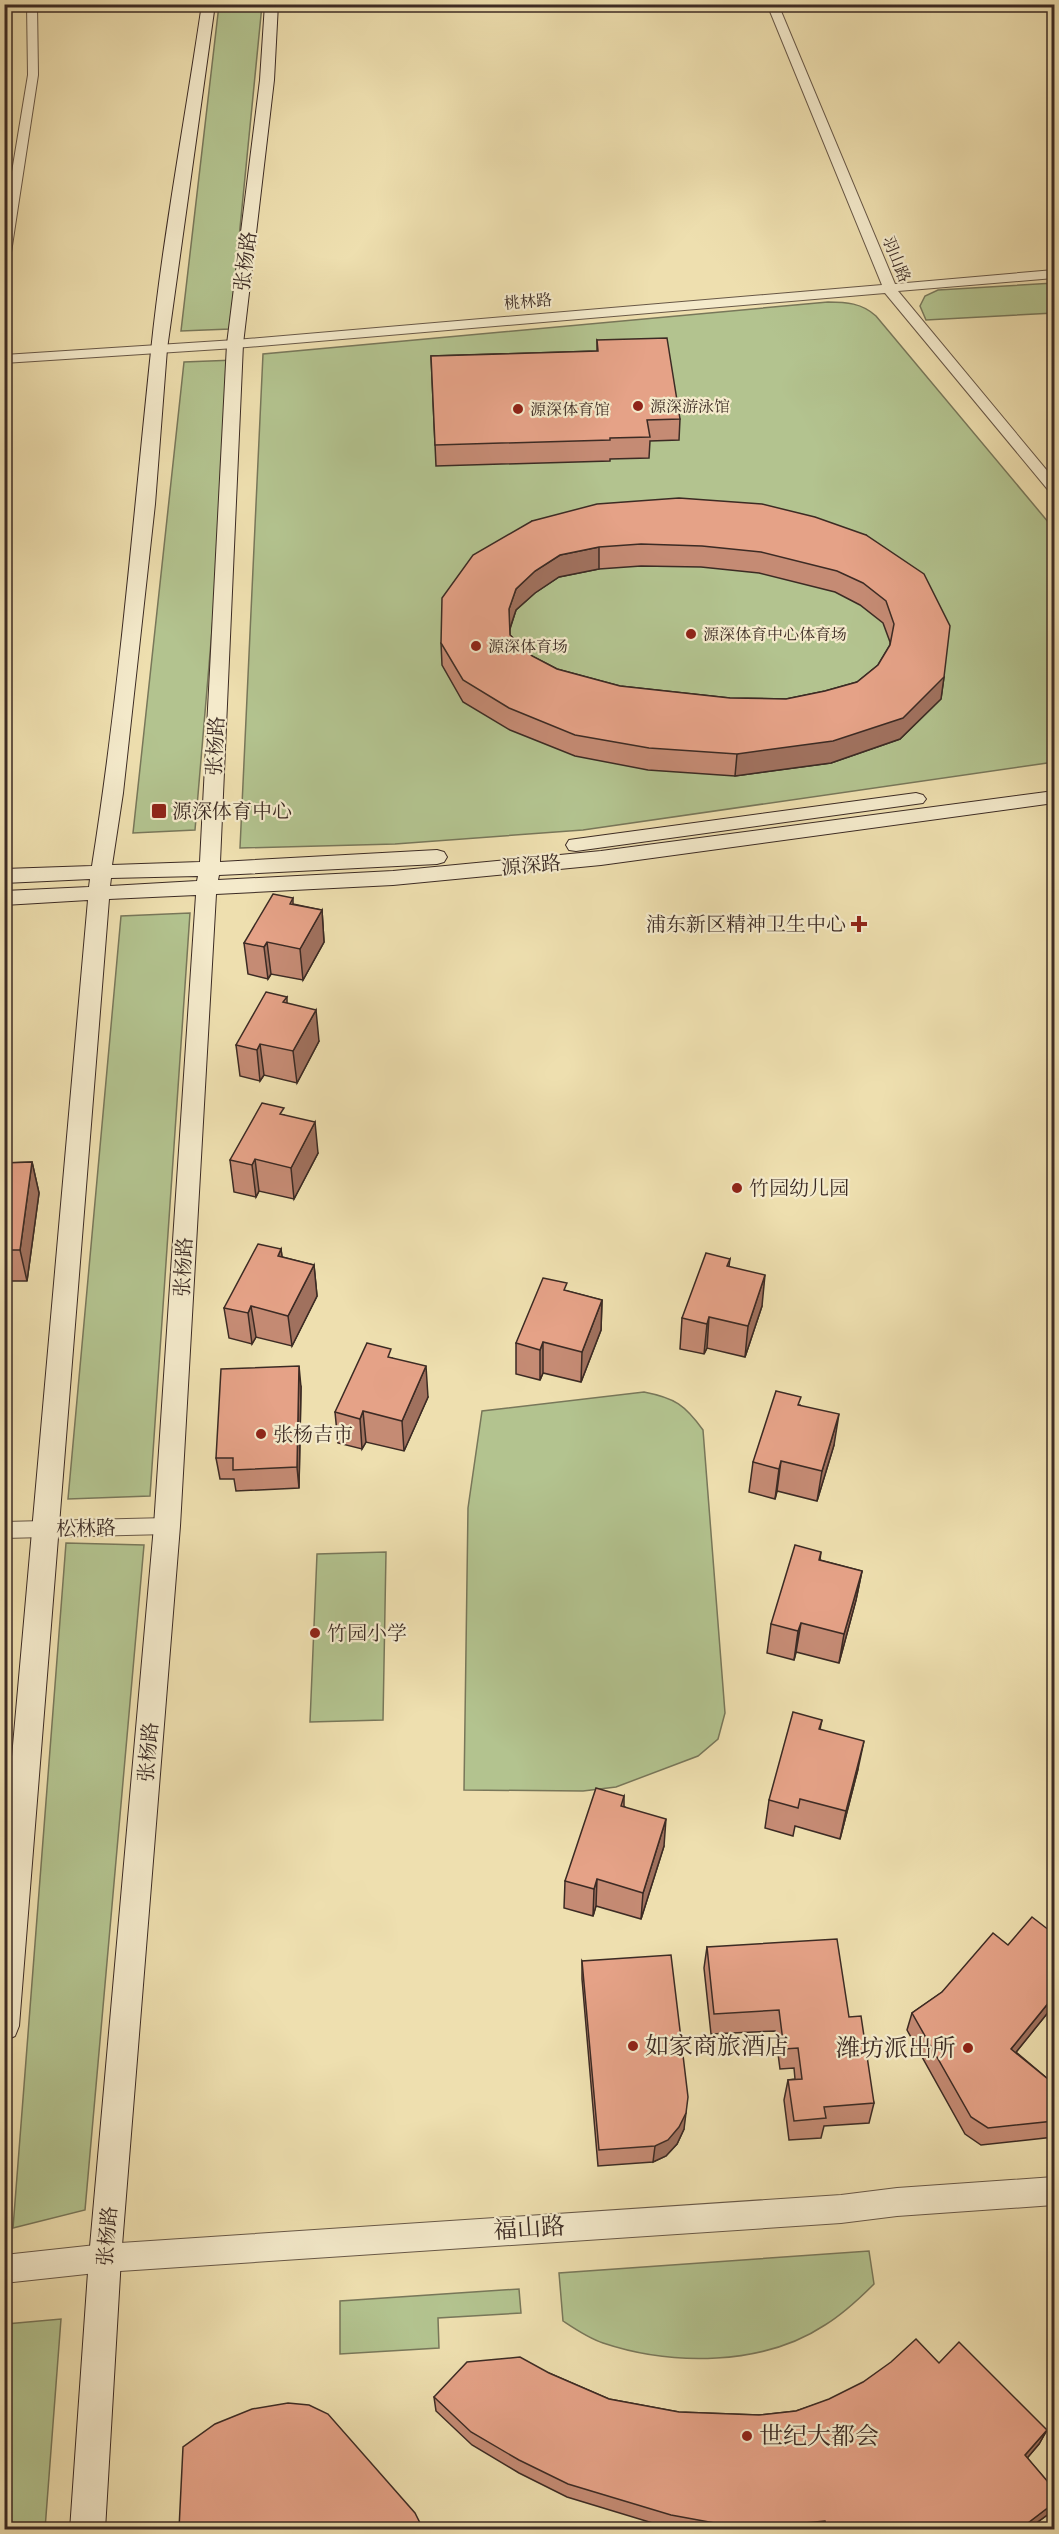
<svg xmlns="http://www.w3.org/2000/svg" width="1059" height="2534" font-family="'Libre Bodoni','Noto Serif SC',serif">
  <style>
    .green { fill: #b3c38f; stroke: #78775a; stroke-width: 1.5 }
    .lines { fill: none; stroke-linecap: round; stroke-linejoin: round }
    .minor-casing { stroke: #685847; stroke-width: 2 }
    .tertiary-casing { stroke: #685847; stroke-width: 2 }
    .secondary-casing { stroke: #3c2b24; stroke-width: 2 }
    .minor { fill: #f4eacb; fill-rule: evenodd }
    .tertiary { fill: #f4eacb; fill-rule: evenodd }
    .secondary { fill: #f4eacb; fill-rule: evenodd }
    .wall { fill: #c58b74; stroke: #3c2b24; stroke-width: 1.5; fill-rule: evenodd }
    .shaded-wall { fill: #a0715e; stroke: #3c2b24; stroke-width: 1.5 }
    .building { fill: #e5a287; stroke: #3c2b24; stroke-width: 1.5; fill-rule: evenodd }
    .poi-dot { fill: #8f2418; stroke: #f4eacb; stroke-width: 2 }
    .labels { text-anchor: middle; stroke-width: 4.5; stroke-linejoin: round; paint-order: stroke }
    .far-street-label { font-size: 16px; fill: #3c2b24; stroke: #f4eacb }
    .far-poi-label { font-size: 16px; fill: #3c2b24; stroke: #f4eacb; text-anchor: start }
    .street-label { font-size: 20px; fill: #3c2b24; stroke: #f4eacb }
    .poi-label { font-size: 20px; fill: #3c2b24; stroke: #f4eacb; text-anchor: start }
    .near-poi-label { font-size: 24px; fill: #3c2b24; stroke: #f4eacb; text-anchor: start }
    .near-street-label { font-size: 24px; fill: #3c2b24; stroke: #f4eacb }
  </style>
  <rect width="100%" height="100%" fill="#eedfaf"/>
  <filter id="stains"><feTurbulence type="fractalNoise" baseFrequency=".00333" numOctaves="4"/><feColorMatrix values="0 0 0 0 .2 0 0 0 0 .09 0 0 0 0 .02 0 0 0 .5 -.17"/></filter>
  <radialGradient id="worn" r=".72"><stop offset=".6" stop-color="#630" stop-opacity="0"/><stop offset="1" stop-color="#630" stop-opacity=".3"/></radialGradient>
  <g class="green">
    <polygon points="219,5 262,5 230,329 181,331"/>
    <polygon points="1054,283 1054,313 926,320 920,306 925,296 938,290"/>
    <path d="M828,302C846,302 862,303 876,316L1054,529V762L583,830L395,844L240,848L263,354Z"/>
    <polygon points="235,360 195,830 133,833 184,362"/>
    <polygon points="190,913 150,1496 68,1499 121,916"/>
    <path d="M644,1392C675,1398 685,1405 703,1430L725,1713L718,1739L698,1756L616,1787L583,1791L464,1790L468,1508L482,1411Z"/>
    <polygon points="66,1543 144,1545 85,2210 13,2228"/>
    <polygon points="386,1552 383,1720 310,1722 317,1554"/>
    <path d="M869,2251L874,2284C859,2299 843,2314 825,2325C763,2366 672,2366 603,2343C588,2338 575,2329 563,2321L559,2273Z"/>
    <polygon points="519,2289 521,2313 438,2318 439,2348 340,2354 340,2301"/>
    <polygon points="61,2319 45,2529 5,2529 6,2324"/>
  </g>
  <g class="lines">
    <g class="minor-casing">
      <g id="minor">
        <polygon points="27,4 37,4 38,75 10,259 4,262 4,220 28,75"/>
        <polygon points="167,1518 174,1520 177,1526 174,1532 167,1534 4,1538 4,1522"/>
      </g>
    </g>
    <g class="tertiary-casing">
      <g id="tertiary">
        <polygon points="767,4 778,4 895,284 1054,270 1054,278 898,291 1054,479 1054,492 1049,491 885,293 235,348 4,363 4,355 235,340 882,285"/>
        <polygon points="1054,2177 1054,2205 897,2216 841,2223 105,2272 4,2283 4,2255 105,2244 841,2195 897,2188"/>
      </g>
    </g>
    <g class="secondary-casing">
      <g id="secondary">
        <path d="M202,4H215L167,349L155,504L123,793L112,865L200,862L227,344L260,80L265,4H278L274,80L243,344L220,862L437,850L444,852L447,857L444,862L437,864L219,875L218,880L393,871L601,851L1054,791V803L601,865L393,885L216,894L180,1526L121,2258L105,2530H70L89,2258L154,1526L196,895L109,899L19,2026L15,2036L4,2041V1847L88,900L4,905V891L89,887L90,879L4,883V869L92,866C119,695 133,522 151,351C163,235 185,120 202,4ZM198,876L197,881L110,886L111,878Z"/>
        <polygon points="916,793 923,795 926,799 923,803 576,851 569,850 566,845 569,840 576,839"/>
      </g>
    </g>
    <use href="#minor" class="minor"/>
    <use href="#tertiary" class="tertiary"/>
    <use href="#secondary" class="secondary"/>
  </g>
  <g class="wall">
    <polygon points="597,340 680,419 679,440 650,441 649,458 610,459 610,461 436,466 431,356 597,351"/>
    <path d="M532,521L866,535L944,677L941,699L900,739L831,763L735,776L648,770L575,756L510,730L463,702L442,665L441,643ZM641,566L701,567L759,573L835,592L860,605L883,623L890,642V645L878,665L857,682L825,691L786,699L730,698L620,686L557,669L532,656L510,635V629L516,610L535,593L559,577L599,569Z"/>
    <polygon points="293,898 293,904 322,910 324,942 303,980 271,974 268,979 248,974 244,943"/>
    <polygon points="287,997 287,1003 319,1041 297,1083 264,1075 260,1081 240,1076 236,1045"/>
    <polygon points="284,1115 318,1153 294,1199 259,1191 256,1197 234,1192 230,1160"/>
    <polygon points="32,1162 39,1193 27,1281 4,1281 4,1163"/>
    <polygon points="281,1249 282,1257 314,1265 317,1296 292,1346 256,1337 252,1344 229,1338 224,1308"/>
    <polygon points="730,1259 729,1266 762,1306 745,1357 707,1348 704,1354 680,1349 682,1318"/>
    <polygon points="567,1291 602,1300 601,1330 581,1382 543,1373 540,1380 516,1374 516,1343"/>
    <polygon points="392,1358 428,1397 404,1451 366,1442 362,1449 338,1443 335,1412"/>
    <polygon points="301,1387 299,1488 236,1491 234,1479 220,1479 216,1458"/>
    <polygon points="800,1405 834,1445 817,1501 777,1491 775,1499 749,1492 753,1462"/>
    <polygon points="821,1552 820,1560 862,1571 856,1600 839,1663 796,1652 794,1660 767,1653 771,1624"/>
    <polygon points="822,1720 820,1729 858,1769 840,1839 795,1826 793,1836 765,1828 769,1800"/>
    <polygon points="624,1796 624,1806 664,1846 641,1919 596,1906 593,1916 564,1908 565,1881"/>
    <polygon points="1054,1934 1054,2005 1016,2052 1054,2084 1054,2137 981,2145 965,2134 907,2030 912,2013 942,1992 1008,1945"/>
    <polygon points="707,1947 849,2017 874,2103 869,2123 824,2126 821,2138 789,2140 784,2100 788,2080 795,2079 794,2068 780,2069 775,2031 711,2034 704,1968"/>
    <polygon points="582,1961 684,2129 677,2144 666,2156 653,2162 598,2166 582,1979"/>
    <polygon points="939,2363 1047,2430 1039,2444 1027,2458 1054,2489 1054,2510 1028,2529 678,2529 669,2528 567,2497 519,2473 472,2445 436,2411 434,2397 549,2373 609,2399 679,2412 759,2415 796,2411"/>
  </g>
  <g class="shaded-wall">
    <polygon points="599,547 599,569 559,577 535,593 516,610 509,631 509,609 516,589 535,571 560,555"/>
    <polygon points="944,677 941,699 900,739 831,763 735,776 737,754"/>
    <polygon points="322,910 324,942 303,980 300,949"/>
    <polygon points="267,942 271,974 268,979 264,947"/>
    <polygon points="316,1010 319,1041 297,1083 293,1051"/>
    <polygon points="260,1044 264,1075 260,1081 257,1050"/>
    <polygon points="315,1122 318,1153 294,1199 291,1168"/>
    <polygon points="255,1159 259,1191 256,1197 252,1165"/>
    <polygon points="32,1162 39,1193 27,1281 20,1250"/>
    <polygon points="281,1249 285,1280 278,1256"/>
    <polygon points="314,1265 317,1296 292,1346 288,1316"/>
    <polygon points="765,1275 762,1306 745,1357 748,1326"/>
    <polygon points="602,1300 601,1330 581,1382 582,1352"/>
    <polygon points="251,1306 256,1337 252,1344 248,1313"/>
    <polygon points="709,1317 707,1348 704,1354 707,1324"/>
    <polygon points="543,1342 543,1373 540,1380 540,1350"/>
    <polygon points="299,1366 301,1387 299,1488 297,1467"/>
    <polygon points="426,1366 428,1397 404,1451 402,1421"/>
    <polygon points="363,1411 366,1442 362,1449 360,1419"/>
    <polygon points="839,1414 834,1445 817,1501 822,1471"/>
    <polygon points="781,1461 777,1491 775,1499 779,1469"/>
    <polygon points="862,1571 856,1600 839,1663 844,1634"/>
    <polygon points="801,1623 796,1652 794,1660 798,1631"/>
    <polygon points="864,1741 858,1769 840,1839 846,1811"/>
    <polygon points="666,1819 664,1846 641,1919 643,1893"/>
    <polygon points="597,1879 596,1906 593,1916 594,1889"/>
    <polygon points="1054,1996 1054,2005 1005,2066 1011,2049"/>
    <polygon points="686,2113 684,2129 677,2144 666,2156 653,2162 655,2146"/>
    <polygon points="1047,2430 1039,2444 1018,2469 1025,2455"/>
    <polygon points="1054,2503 1054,2510 1028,2529 1020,2529"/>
  </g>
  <g class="building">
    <polygon points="667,338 680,419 647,420 650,437 610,438 610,440 435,445 431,356 598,351 597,340"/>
    <path d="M679,498L762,504L815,517L866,535L924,574L950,626L944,677L903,718L833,741L737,754L649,748L575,735L509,708L463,680L441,643L442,598L473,555L532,521L597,504ZM641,544L702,546L761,552L837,571L863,583L886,601L894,624L890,645L878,665L857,682L825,691L786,699L730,698L620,686L557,669L532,656L510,635L509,609L516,589L535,571L560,555L599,547Z"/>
    <polygon points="273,894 293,898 290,904 322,910 300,949 267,942 264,947 244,943"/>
    <polygon points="266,992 287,997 283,1002 316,1010 293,1051 260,1044 257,1050 236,1045"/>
    <polygon points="262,1103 284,1108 280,1114 315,1122 291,1168 255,1159 252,1165 230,1160"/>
    <polygon points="32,1162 20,1250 4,1250 4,1163"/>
    <polygon points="258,1244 281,1249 278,1256 314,1265 288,1316 251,1306 248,1313 224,1308"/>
    <polygon points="706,1253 730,1259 727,1266 765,1275 748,1326 709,1317 707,1324 682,1318"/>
    <polygon points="543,1278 567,1283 564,1290 602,1300 582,1352 543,1342 540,1350 516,1343"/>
    <polygon points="367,1343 391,1349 388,1357 426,1366 402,1421 363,1411 360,1419 335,1412"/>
    <polygon points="299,1366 297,1467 233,1470 233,1458 216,1458 221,1369"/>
    <polygon points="776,1391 801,1397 798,1405 839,1414 822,1471 781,1461 779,1469 753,1462"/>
    <polygon points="795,1545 821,1552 819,1560 862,1571 844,1634 801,1623 798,1631 771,1624"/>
    <polygon points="793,1712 822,1720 819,1729 864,1741 846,1811 800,1799 798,1808 769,1800"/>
    <polygon points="596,1788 624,1796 621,1806 666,1819 643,1893 597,1879 594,1889 565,1881"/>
    <polygon points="1032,1917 1054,1934 1054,1996 1011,2049 1054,2084 1054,2121 988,2128 971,2117 912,2013 942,1992 993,1933 1008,1945"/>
    <polygon points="837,1939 849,2017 861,2016 874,2103 824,2107 826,2118 794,2121 788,2080 802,2079 798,2048 784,2049 779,2010 714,2014 707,1947"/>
    <polygon points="671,1955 688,2097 686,2113 679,2127 668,2140 655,2146 599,2150 582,1961"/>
    <polygon points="916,2339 939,2363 959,2342 1047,2430 1025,2455 1054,2489 1054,2503 1020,2529 828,2529 825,2521 773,2526 720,2524 671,2515 568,2484 519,2460 471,2432 434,2397 467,2362 520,2357 549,2373 609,2399 679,2412 759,2415 796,2411 829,2399 863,2382 891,2362"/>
    <polygon points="288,2403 309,2405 328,2414 415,2513 423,2529 179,2529 183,2447 215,2424 252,2409"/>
  </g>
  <g class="poi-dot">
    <circle cx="638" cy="406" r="6"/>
    <circle cx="518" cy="409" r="6"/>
    <circle cx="691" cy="634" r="6"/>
    <circle cx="476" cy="646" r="6"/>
    <rect x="151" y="803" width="16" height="16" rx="3"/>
    <path d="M856 915h6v6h6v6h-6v6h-6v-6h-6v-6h6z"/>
    <circle cx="737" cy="1188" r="6"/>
    <circle cx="261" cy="1434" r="6"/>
    <circle cx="315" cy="1633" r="6"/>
    <circle cx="633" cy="2046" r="6"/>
    <circle cx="968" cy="2048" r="6"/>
    <circle cx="747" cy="2436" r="6"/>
  </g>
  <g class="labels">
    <g class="far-street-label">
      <text transform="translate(897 259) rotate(68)" y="6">羽山路</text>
      <text transform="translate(528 301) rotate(-5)" y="6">桃林路</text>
    </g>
    <g class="far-poi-label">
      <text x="650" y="412">源深游泳馆</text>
      <text x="530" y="415">源深体育馆</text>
      <text x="703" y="640">源深体育中心体育场</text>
      <text x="488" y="652">源深体育场</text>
    </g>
    <g class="street-label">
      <text transform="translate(245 261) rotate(-83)" y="7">张杨路</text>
      <text transform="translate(215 746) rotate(-87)" y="7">张杨路</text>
      <text transform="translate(531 865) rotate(-5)" y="7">源深路</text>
      <text transform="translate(183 1267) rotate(-87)" y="7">张杨路</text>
      <text transform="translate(86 1528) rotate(-1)" y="7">松林路</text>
      <text transform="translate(148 1752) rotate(-85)" y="7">张杨路</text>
      <text transform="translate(107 2236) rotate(-85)" y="7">张杨路</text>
    </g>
    <g class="poi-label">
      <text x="172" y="818">源深体育中心</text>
      <text x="846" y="931" text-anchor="end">浦东新区精神卫生中心</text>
      <text x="749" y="1195">竹园幼儿园</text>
      <text x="273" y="1441">张杨吉市</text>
      <text x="327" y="1640">竹园小学</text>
    </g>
    <g class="near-poi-label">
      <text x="645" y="2054">如家商旅酒店</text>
      <text x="956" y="2056" text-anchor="end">潍坊派出所</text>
      <text x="759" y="2444">世纪大都会</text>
    </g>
    <g class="near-street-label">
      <text transform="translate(529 2228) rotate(-4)" y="8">福山路</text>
    </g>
  </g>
  <rect width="1059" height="2534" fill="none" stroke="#eedfaf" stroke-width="24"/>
  <rect x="6" y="6" width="1047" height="2522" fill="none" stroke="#3c2b24" stroke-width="3"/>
  <rect x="12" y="12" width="1035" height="2510" fill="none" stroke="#3c2b24" stroke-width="1.5"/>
  <rect width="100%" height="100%" filter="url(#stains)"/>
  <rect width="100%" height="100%" fill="url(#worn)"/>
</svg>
